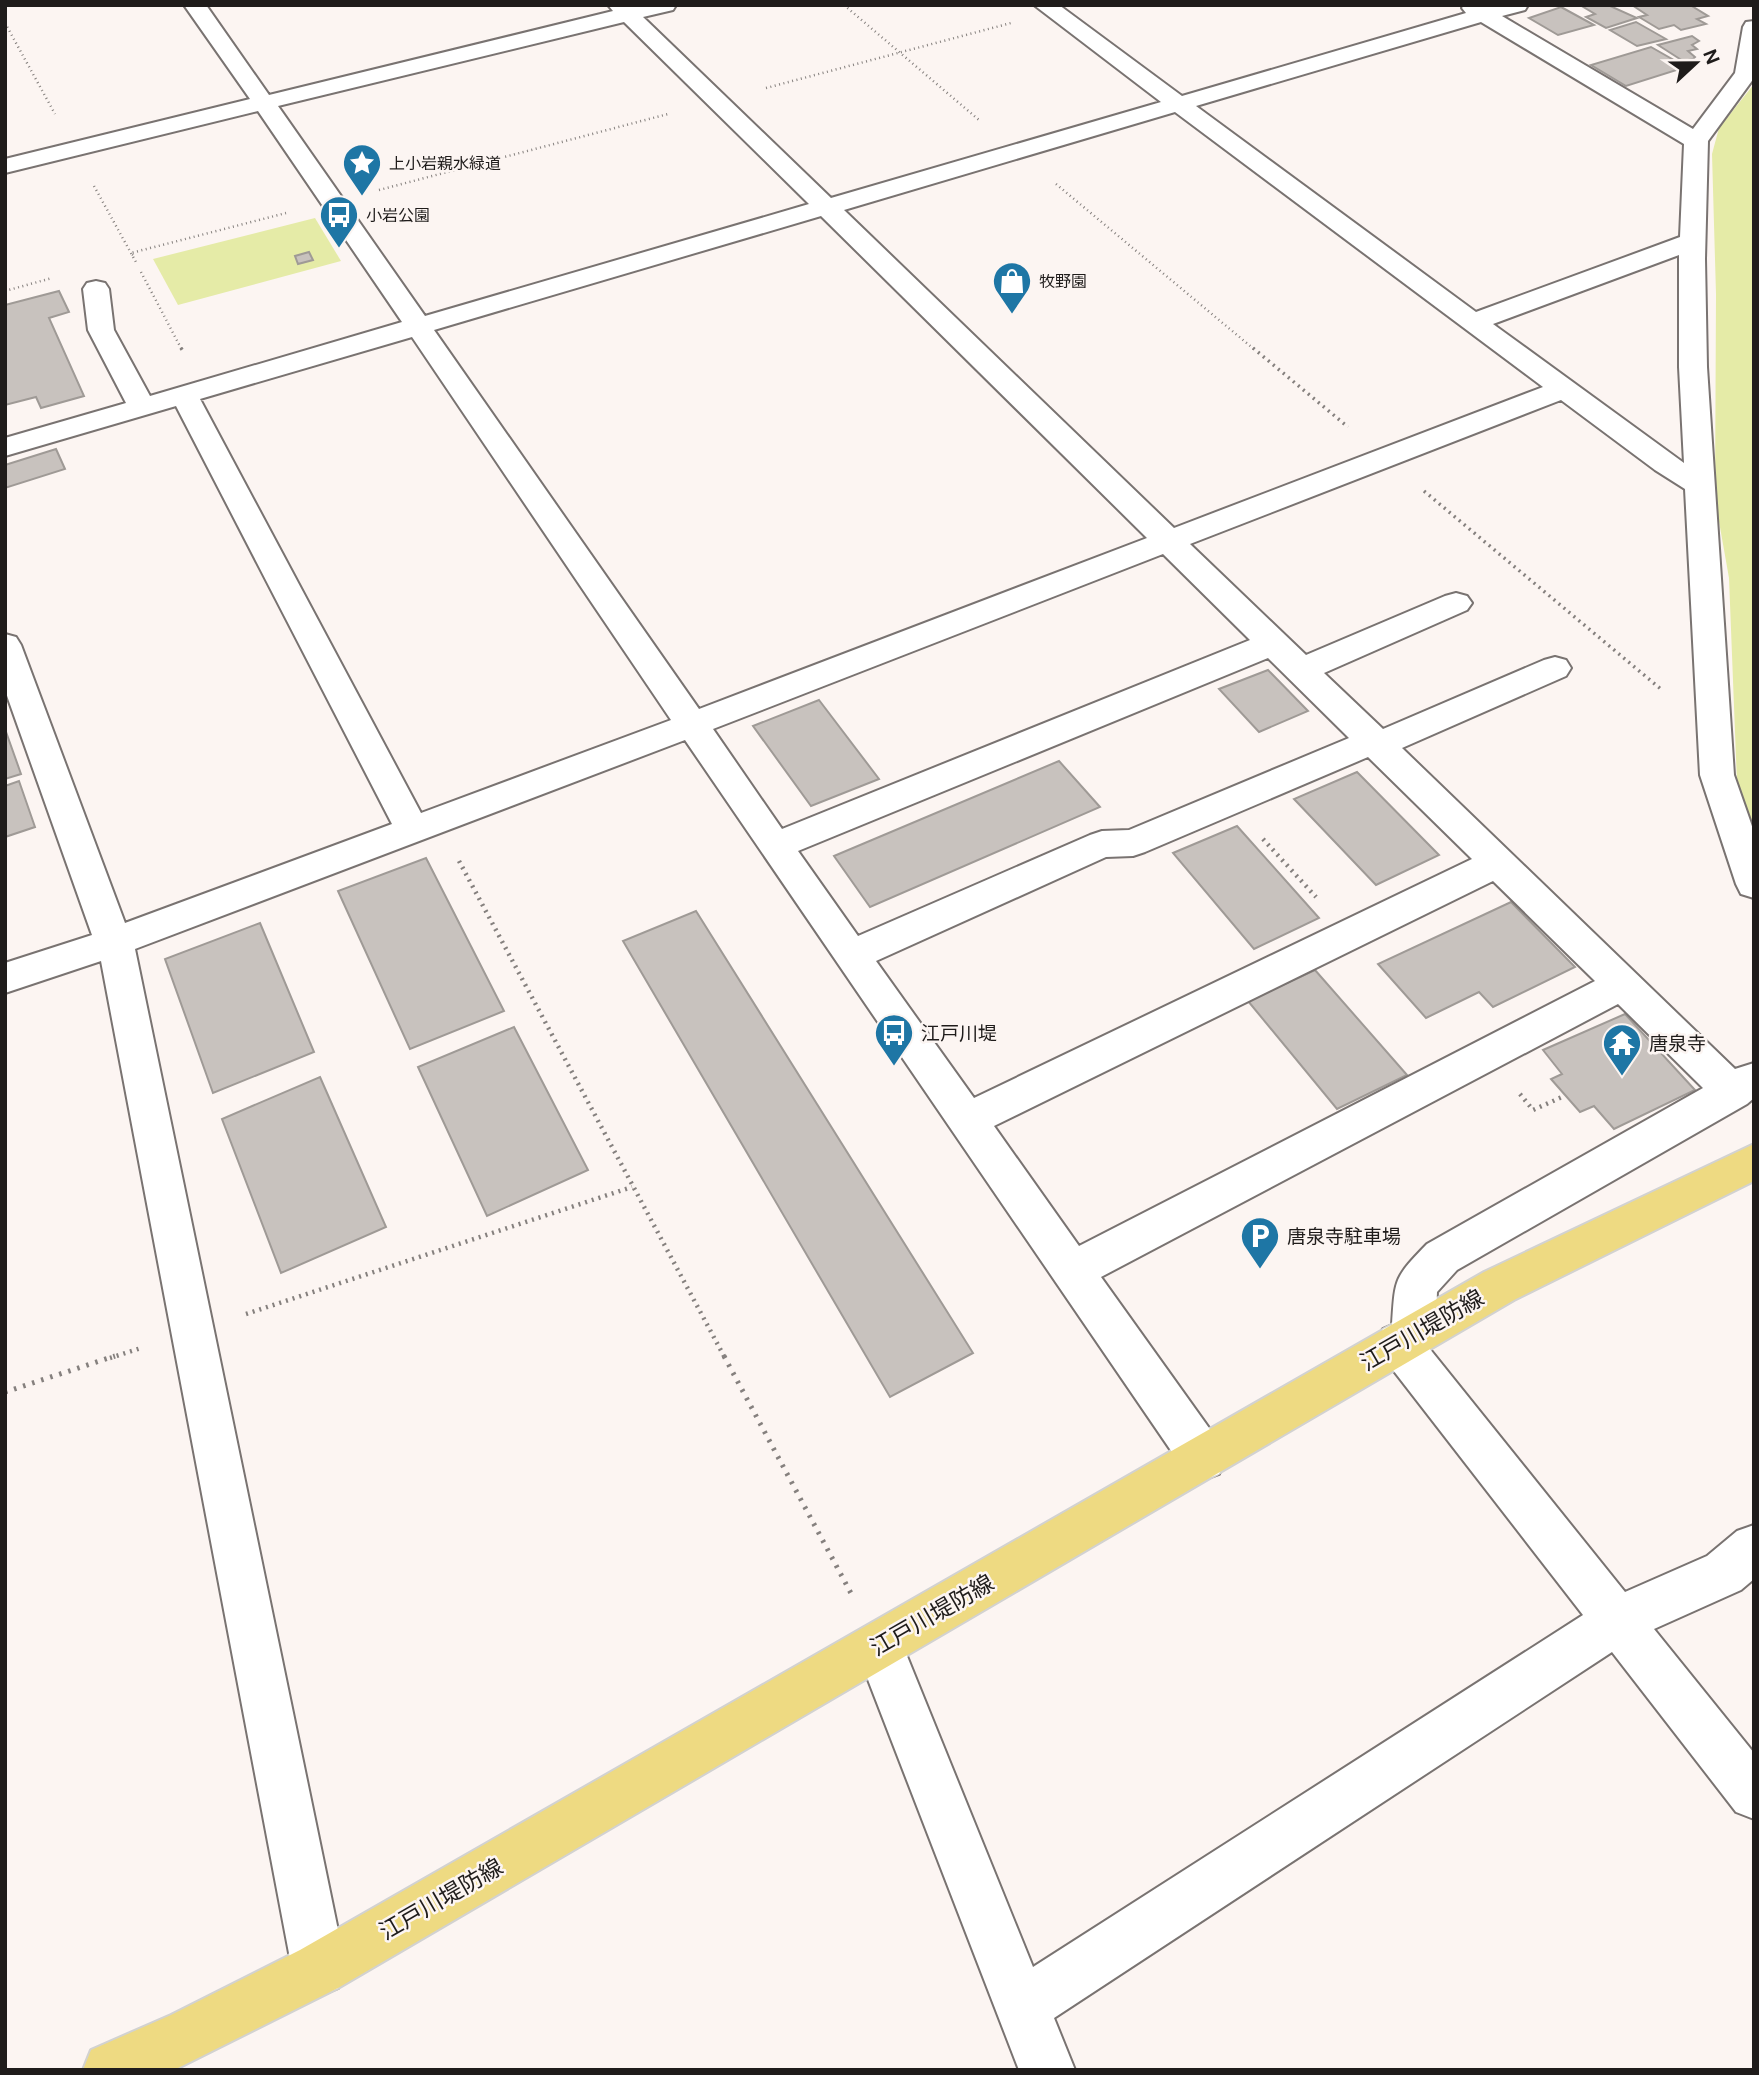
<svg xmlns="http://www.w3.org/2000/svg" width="1759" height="2075" font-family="'DM Sans','Noto Sans JP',sans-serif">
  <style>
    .green { fill: #e5eba7 }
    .building { fill: #c8c2be; stroke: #9f9a96; stroke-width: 2 }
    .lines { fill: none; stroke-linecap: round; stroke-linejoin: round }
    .minor-casing { stroke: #797371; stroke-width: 4 }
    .major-casing { stroke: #d2d2d1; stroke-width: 4 }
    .path-far3 { stroke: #85807e; stroke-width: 2.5; stroke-dasharray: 1 3.5; stroke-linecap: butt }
    .path-far2 { stroke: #85807e; stroke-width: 3.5; stroke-dasharray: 2 4.5; stroke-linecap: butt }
    .path-far1 { stroke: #85807e; stroke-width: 4.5; stroke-dasharray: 2 5; stroke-linecap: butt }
    .path { stroke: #85807e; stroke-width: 5; stroke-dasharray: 2.5 7; stroke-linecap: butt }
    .minor { fill: #fff; fill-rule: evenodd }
    .major { fill: #eeda82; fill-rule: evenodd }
    .labels { text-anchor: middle; stroke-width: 5; stroke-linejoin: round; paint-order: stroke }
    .far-poi-label { font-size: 16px; fill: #1f1c1b; stroke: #fcf5f2; text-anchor: start }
    .poi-label { font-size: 19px; fill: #1f1c1b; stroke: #fcf5f2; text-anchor: start }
    .near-street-label { font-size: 23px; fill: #1f1c1b; stroke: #fcf5f2 }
  </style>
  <rect width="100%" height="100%" fill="#fcf5f2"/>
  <g class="green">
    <polygon points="1754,84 1754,831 1737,783 1729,578 1715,499 1716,294 1712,154 1719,128"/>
    <polygon points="315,218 341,261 178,305 153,259"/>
  </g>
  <g class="building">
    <polygon points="1580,5 1608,5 1637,18 1606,28 1586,17 1595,14"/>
    <polygon points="1632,5 1690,5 1708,16 1697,19 1706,24 1681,30 1674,25 1659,29 1639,17 1647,15"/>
    <polygon points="1561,7 1594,25 1558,35 1529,18"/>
    <polygon points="1636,22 1666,39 1637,46 1610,30"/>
    <polygon points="1692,36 1699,41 1692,45 1697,49 1688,51 1695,57 1693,59 1683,61 1658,45"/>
    <polygon points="1651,47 1686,67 1626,86 1591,65"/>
    <polygon points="309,252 313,260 298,264 295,256"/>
    <polygon points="59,291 69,312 49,318 84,396 41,408 36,397 5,405 5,305"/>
    <polygon points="56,449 65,469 5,488 5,465"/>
    <polygon points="1268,670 1308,711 1259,732 1219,689"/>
    <polygon points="819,700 879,779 811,806 753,726"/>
    <polygon points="5,729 21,774 5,779"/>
    <polygon points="1059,761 1100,807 870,907 834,856"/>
    <polygon points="1357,772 1439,855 1376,885 1294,799"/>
    <polygon points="19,781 35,827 5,837 5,786"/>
    <polygon points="1237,826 1319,918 1254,949 1173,853"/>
    <polygon points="426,858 504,1011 410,1049 338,891"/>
    <polygon points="1511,902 1575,967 1493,1007 1479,992 1426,1018 1378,964"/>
    <polygon points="696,911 973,1353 890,1397 623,941"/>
    <polygon points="260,923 314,1052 213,1093 165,959"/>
    <polygon points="1315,970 1407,1075 1337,1109 1248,1001"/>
    <polygon points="1625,1014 1695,1090 1614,1129 1594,1106 1580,1112 1551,1079 1562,1074 1543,1050"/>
    <polygon points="514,1027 588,1170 487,1216 418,1067"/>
    <polygon points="320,1077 386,1227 281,1273 222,1119"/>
  </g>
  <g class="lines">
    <g class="minor-casing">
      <path id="minor" d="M184,5H206L269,95L613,11L608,5H676L673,10L643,17L831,198L1161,102L1034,5H1059L1182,96L1466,13L1462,8L1464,5H1528L1525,10L1502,16L1693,129L1735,73L1743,27L1746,22L1754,21V78L1708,141L1705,259L1707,367L1734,775L1754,832V898L1741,894L1736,884L1700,775L1685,489L1655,470L1561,400L1190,544L1306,655L1445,596L1456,593L1467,596L1472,603L1467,610L1324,673L1383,729L1544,660L1555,657L1566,660L1571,668L1566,676L1402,748L1735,1069L1754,1063V1098L1747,1104L1457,1270L1437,1292L1435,1335L1429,1348L1625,1592L1707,1556L1737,1531L1754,1525V1579L1741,1590L1654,1629L1754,1753V1819L1736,1812L1612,1652L1054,2018L1075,2070H1019L855,1646L862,1629L879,1622L896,1629L1033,1967L1583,1615L1383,1357L1376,1343L1383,1329L1392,1325C1395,1278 1394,1278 1427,1244L1703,1088L1618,1004L1101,1277L1219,1442L1226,1458L1219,1474L1203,1480L1187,1474L685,740L135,949L346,1969L338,1988L319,1996L300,1988L292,1969L101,961L5,993V963L92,935L5,690V634L16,637L21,645L125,923L392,824L176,406L5,456V438L126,403L88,330L83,289L87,283L96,281L105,283L109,289L114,330L150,396L402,322L258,111L5,173V159L250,99ZM624,22L809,204L425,316L278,106ZM1481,22L1684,144L1680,237L1476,312L1196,106ZM1175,112L1543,387L1174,528L844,210ZM821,216L1147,538L699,709L434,330ZM1679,255V367L1684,463L1493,324ZM412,337L671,720L421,813L200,399ZM1163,554L1250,640L782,829L713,729ZM1268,658L1349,738L1129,830L1102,831L1090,835L858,936L798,851ZM1368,757L1472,859L974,1098L876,961L1106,857L1133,856L1145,852ZM1493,881L1595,981L1079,1246L994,1126Z"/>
    </g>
    <g class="major-casing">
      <polygon id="major" points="1754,1144 1754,1181 1514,1300 338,1988 174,2070 83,2070 91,2050 171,2015 300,1950 1484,1272"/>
    </g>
    <g class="path-far3">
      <polyline points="844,5 979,120"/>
      <polyline points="5,23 55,114"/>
      <polyline points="766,88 1011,23"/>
      <polyline points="1056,184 1255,350"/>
      <polyline points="94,186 137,264"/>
      <polyline points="379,190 668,114"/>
      <polyline points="133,255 131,253 286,213"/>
      <polyline points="141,272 182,350"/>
      <polyline points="5,291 52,278"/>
    </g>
    <g class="path-far2">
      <polyline points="181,348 183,351"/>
      <polyline points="1253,348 1348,427"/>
      <polyline points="1424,491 1662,690"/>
    </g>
    <g class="path-far1">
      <polyline points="1263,839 1316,897"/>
      <polyline points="459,861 725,1358"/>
      <polyline points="1520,1094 1533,1110 1562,1097"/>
      <polyline points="246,1314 632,1187"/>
      <polyline points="110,1358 141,1348"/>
    </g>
    <g class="path">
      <polyline points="724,1356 853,1597"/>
      <polyline points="5,1392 115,1356"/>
    </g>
    <use href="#minor" class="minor"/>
    <use href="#major" class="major"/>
  </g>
  <defs>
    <g id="sight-pin" transform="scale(2.0125)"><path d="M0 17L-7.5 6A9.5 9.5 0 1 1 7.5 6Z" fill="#1e76a5" stroke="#fcf5f2"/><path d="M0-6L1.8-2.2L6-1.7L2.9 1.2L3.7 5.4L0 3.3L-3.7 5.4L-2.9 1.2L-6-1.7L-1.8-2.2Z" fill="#fff"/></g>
    <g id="bus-pin" transform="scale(2.0125)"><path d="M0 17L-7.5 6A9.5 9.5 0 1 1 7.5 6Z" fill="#1e76a5" stroke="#fcf5f2"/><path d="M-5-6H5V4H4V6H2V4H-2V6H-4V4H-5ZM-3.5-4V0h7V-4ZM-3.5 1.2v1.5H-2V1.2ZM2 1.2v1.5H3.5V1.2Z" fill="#fff"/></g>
    <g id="shop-pin" transform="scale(2.0125)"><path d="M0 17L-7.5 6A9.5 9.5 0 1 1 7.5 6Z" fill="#1e76a5" stroke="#fcf5f2"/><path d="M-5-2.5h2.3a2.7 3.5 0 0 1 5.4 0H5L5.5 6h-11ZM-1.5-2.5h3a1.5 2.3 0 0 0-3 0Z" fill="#fff"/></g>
    <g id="temple-pin" transform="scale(2.0125)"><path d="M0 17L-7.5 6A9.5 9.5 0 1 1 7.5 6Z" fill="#1e76a5" stroke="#fcf5f2"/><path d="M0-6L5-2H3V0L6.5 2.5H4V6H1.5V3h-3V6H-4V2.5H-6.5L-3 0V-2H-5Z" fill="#fff"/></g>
    <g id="parking-pin" transform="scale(2.0125)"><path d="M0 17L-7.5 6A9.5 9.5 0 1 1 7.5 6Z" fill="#1e76a5" stroke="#fcf5f2"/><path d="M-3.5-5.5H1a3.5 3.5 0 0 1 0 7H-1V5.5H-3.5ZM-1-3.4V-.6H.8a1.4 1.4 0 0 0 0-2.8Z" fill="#fff"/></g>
  </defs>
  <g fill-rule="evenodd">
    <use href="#sight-pin" x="362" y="163"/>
    <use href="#bus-pin" x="339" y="215"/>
    <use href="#shop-pin" x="1012" y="281"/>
    <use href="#bus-pin" x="894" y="1033"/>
    <use href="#temple-pin" x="1622" y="1043"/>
    <use href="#parking-pin" x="1260" y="1236"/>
  </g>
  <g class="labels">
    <g class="far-poi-label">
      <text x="389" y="169">上小岩親水緑道</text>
      <text x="366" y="221">小岩公園</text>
      <text x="1039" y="287">牧野園</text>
    </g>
    <g class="poi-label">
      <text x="921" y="1040">江戸川堤</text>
      <text x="1649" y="1050">唐泉寺</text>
      <text x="1287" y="1243">唐泉寺駐車場</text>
    </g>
    <g class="near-street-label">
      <text transform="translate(1422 1330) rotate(-30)" y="8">江戸川堤防線</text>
      <text transform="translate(932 1615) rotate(-30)" y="8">江戸川堤防線</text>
      <text transform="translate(441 1899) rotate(-30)" y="8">江戸川堤防線</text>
    </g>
  </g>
  <rect width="1759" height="2075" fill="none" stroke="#1f1c1b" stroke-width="14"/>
  <g transform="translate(1696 63) rotate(68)" stroke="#fcf5f2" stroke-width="5" paint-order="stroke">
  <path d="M0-5L12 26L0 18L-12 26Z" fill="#1f1c1b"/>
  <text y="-10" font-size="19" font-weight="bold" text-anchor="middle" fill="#1f1c1b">N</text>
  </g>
</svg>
